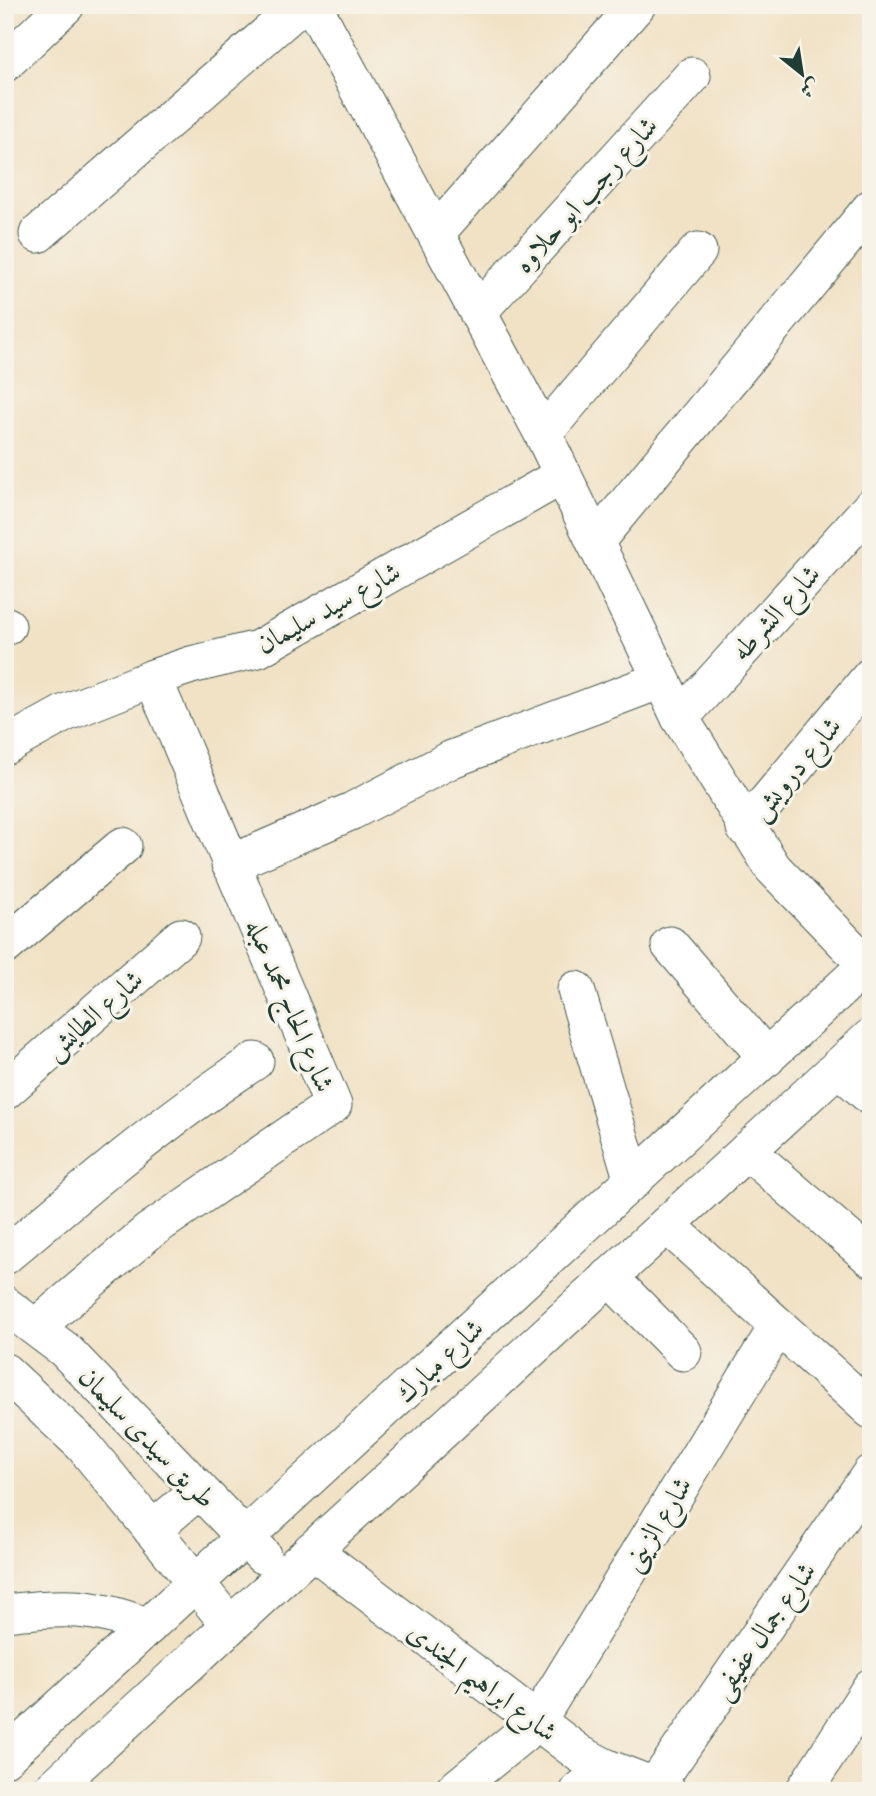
<svg xmlns="http://www.w3.org/2000/svg" width="876" height="1796" font-family="'Libre Bodoni',Amiri,serif">
  <style>
    .lines { fill: none; stroke-linecap: round; stroke-linejoin: round }
    .minor-casing { stroke: #3e564a; stroke-width: 39 }
    .minor { stroke: #fff; stroke-width: 37 }
    .labels { text-anchor: middle; stroke-width: 6; stroke-linejoin: round; paint-order: stroke }
    .street-label { font-size: 28px; fill: #1f3d34; stroke: #f7f3e8 }
  </style>
  <rect width="100%" height="100%" fill="#f7f3e8"/>
  <filter id="ink" filterUnits="userSpaceOnUse"><feTurbulence type="fractalNoise" baseFrequency=".0143" numOctaves="2"/><feDisplacementMap in="SourceGraphic" scale="14" xChannelSelector="R" yChannelSelector="G"/><feConvolveMatrix kernelMatrix="1 2 1 2 8 2 1 2 1" color-interpolation-filters="sRGB"/></filter>
  <filter id="wash" filterUnits="userSpaceOnUse"><feTurbulence type="fractalNoise" baseFrequency=".00686" numOctaves="4" result="noise"/><feDisplacementMap in="SourceGraphic" scale="28" xChannelSelector="R" yChannelSelector="G"/><feGaussianBlur stdDeviation="1.57" result="paint"/><feColorMatrix in="noise" values="0 0 0 0 0 0 0 0 0 0 0 0 0 0 0 0 0 1.4 0 .05"/><feComposite in="paint" operator="in"/></filter>
  <g filter="url(#wash)">
    <rect width="100%" height="100%" fill="#f1e2c6"/>
  </g>
  <g filter="url(#ink)">
    <g class="lines">
      <g class="minor-casing">
        <g id="minor">
          <polyline points="313,5 543,434 680,718 773,868 867,965"/>
          <polyline points="5,63 66,5"/>
          <polyline points="436,233 637,5"/>
          <polyline points="38,234 301,5"/>
          <polyline points="479,311 692,76"/>
          <polyline points="543,434 698,251"/>
          <polyline points="595,542 871,208"/>
          <polyline points="5,627 7,626"/>
          <polyline points="680,718 871,507"/>
          <polyline points="5,746 65,713 153,678 191,665 258,649 563,475"/>
          <polyline points="745,828 871,676"/>
          <polyline points="230,864 352,811 452,759 661,680"/>
          <polyline points="670,945 767,1058"/>
          <polyline points="5,946 123,846"/>
          <polyline points="576,990 633,1181"/>
          <polyline points="838,1067 871,1097"/>
          <polyline points="5,1091 181,937"/>
          <polyline points="747,1151 871,1258"/>
          <polyline points="667,1225 871,1410"/>
          <path d="M5,1256C86,1187 166,1119 255,1061"/>
          <polyline points="609,1277 683,1352"/>
          <polyline points="5,1305 65,1350 262,1555"/>
          <polyline points="36,1327 148,1232 333,1105 153,678"/>
          <polyline points="5,1372 83,1445 230,1625"/>
          <polyline points="152,1530 199,1490"/>
          <polyline points="312,1550 580,1754 607,1768 667,1791"/>
          <path d="M5,1613C64,1606 92,1605 148,1627"/>
          <polyline points="5,1758 871,961"/>
          <polyline points="655,1786 871,1473"/>
          <polyline points="50,1791 871,1037"/>
          <polyline points="453,1791 536,1723 778,1326"/>
          <polyline points="579,1791 607,1768"/>
          <polyline points="804,1791 871,1687"/>
        </g>
      </g>
      <use href="#minor" class="minor"/>
    </g>
  </g>
  <g class="labels">
    <g class="street-label">
      <text transform="translate(585 194) rotate(-48)" y="10">شارع رجب ابو حلاوه</text>
      <text transform="translate(328 607) rotate(-29)" y="10">شارع سيد سليمان</text>
      <text transform="translate(775 612) rotate(-48)" y="10">شارع الشرطه</text>
      <text transform="translate(795 768) rotate(-50)" y="10">شارع درويش</text>
      <text transform="translate(291 1005) rotate(67)" y="10">شارع الحاج محمد عبله</text>
      <text transform="translate(93 1014) rotate(-41)" y="10">شارع الطايش</text>
      <text transform="translate(439 1360) rotate(-43)" y="10">شارع مبارك</text>
      <text transform="translate(148 1437) rotate(46)" y="10">طريق سيدى سليمان</text>
      <text transform="translate(657 1524) rotate(-59)" y="10">شارع الزينى</text>
      <text transform="translate(763 1630) rotate(-55)" y="10">شارع جمال عفيفى</text>
      <text transform="translate(483 1681) rotate(37)" y="10">شارع ابراهيم الجندى</text>
    </g>
  </g>
  <rect width="876" height="1796" fill="none" stroke="#f7f3e8" stroke-width="28"/>
  <g transform="translate(802 74) rotate(150)" stroke="#f7f3e8" stroke-width="5" paint-order="stroke">
  <path d="M0-5L12 26L0 18L-12 26Z" fill="#1f3d34"/>
  <text y="-10" font-size="19" font-weight="bold" text-anchor="middle" fill="#1f3d34">ش</text>
  </g>
</svg>
